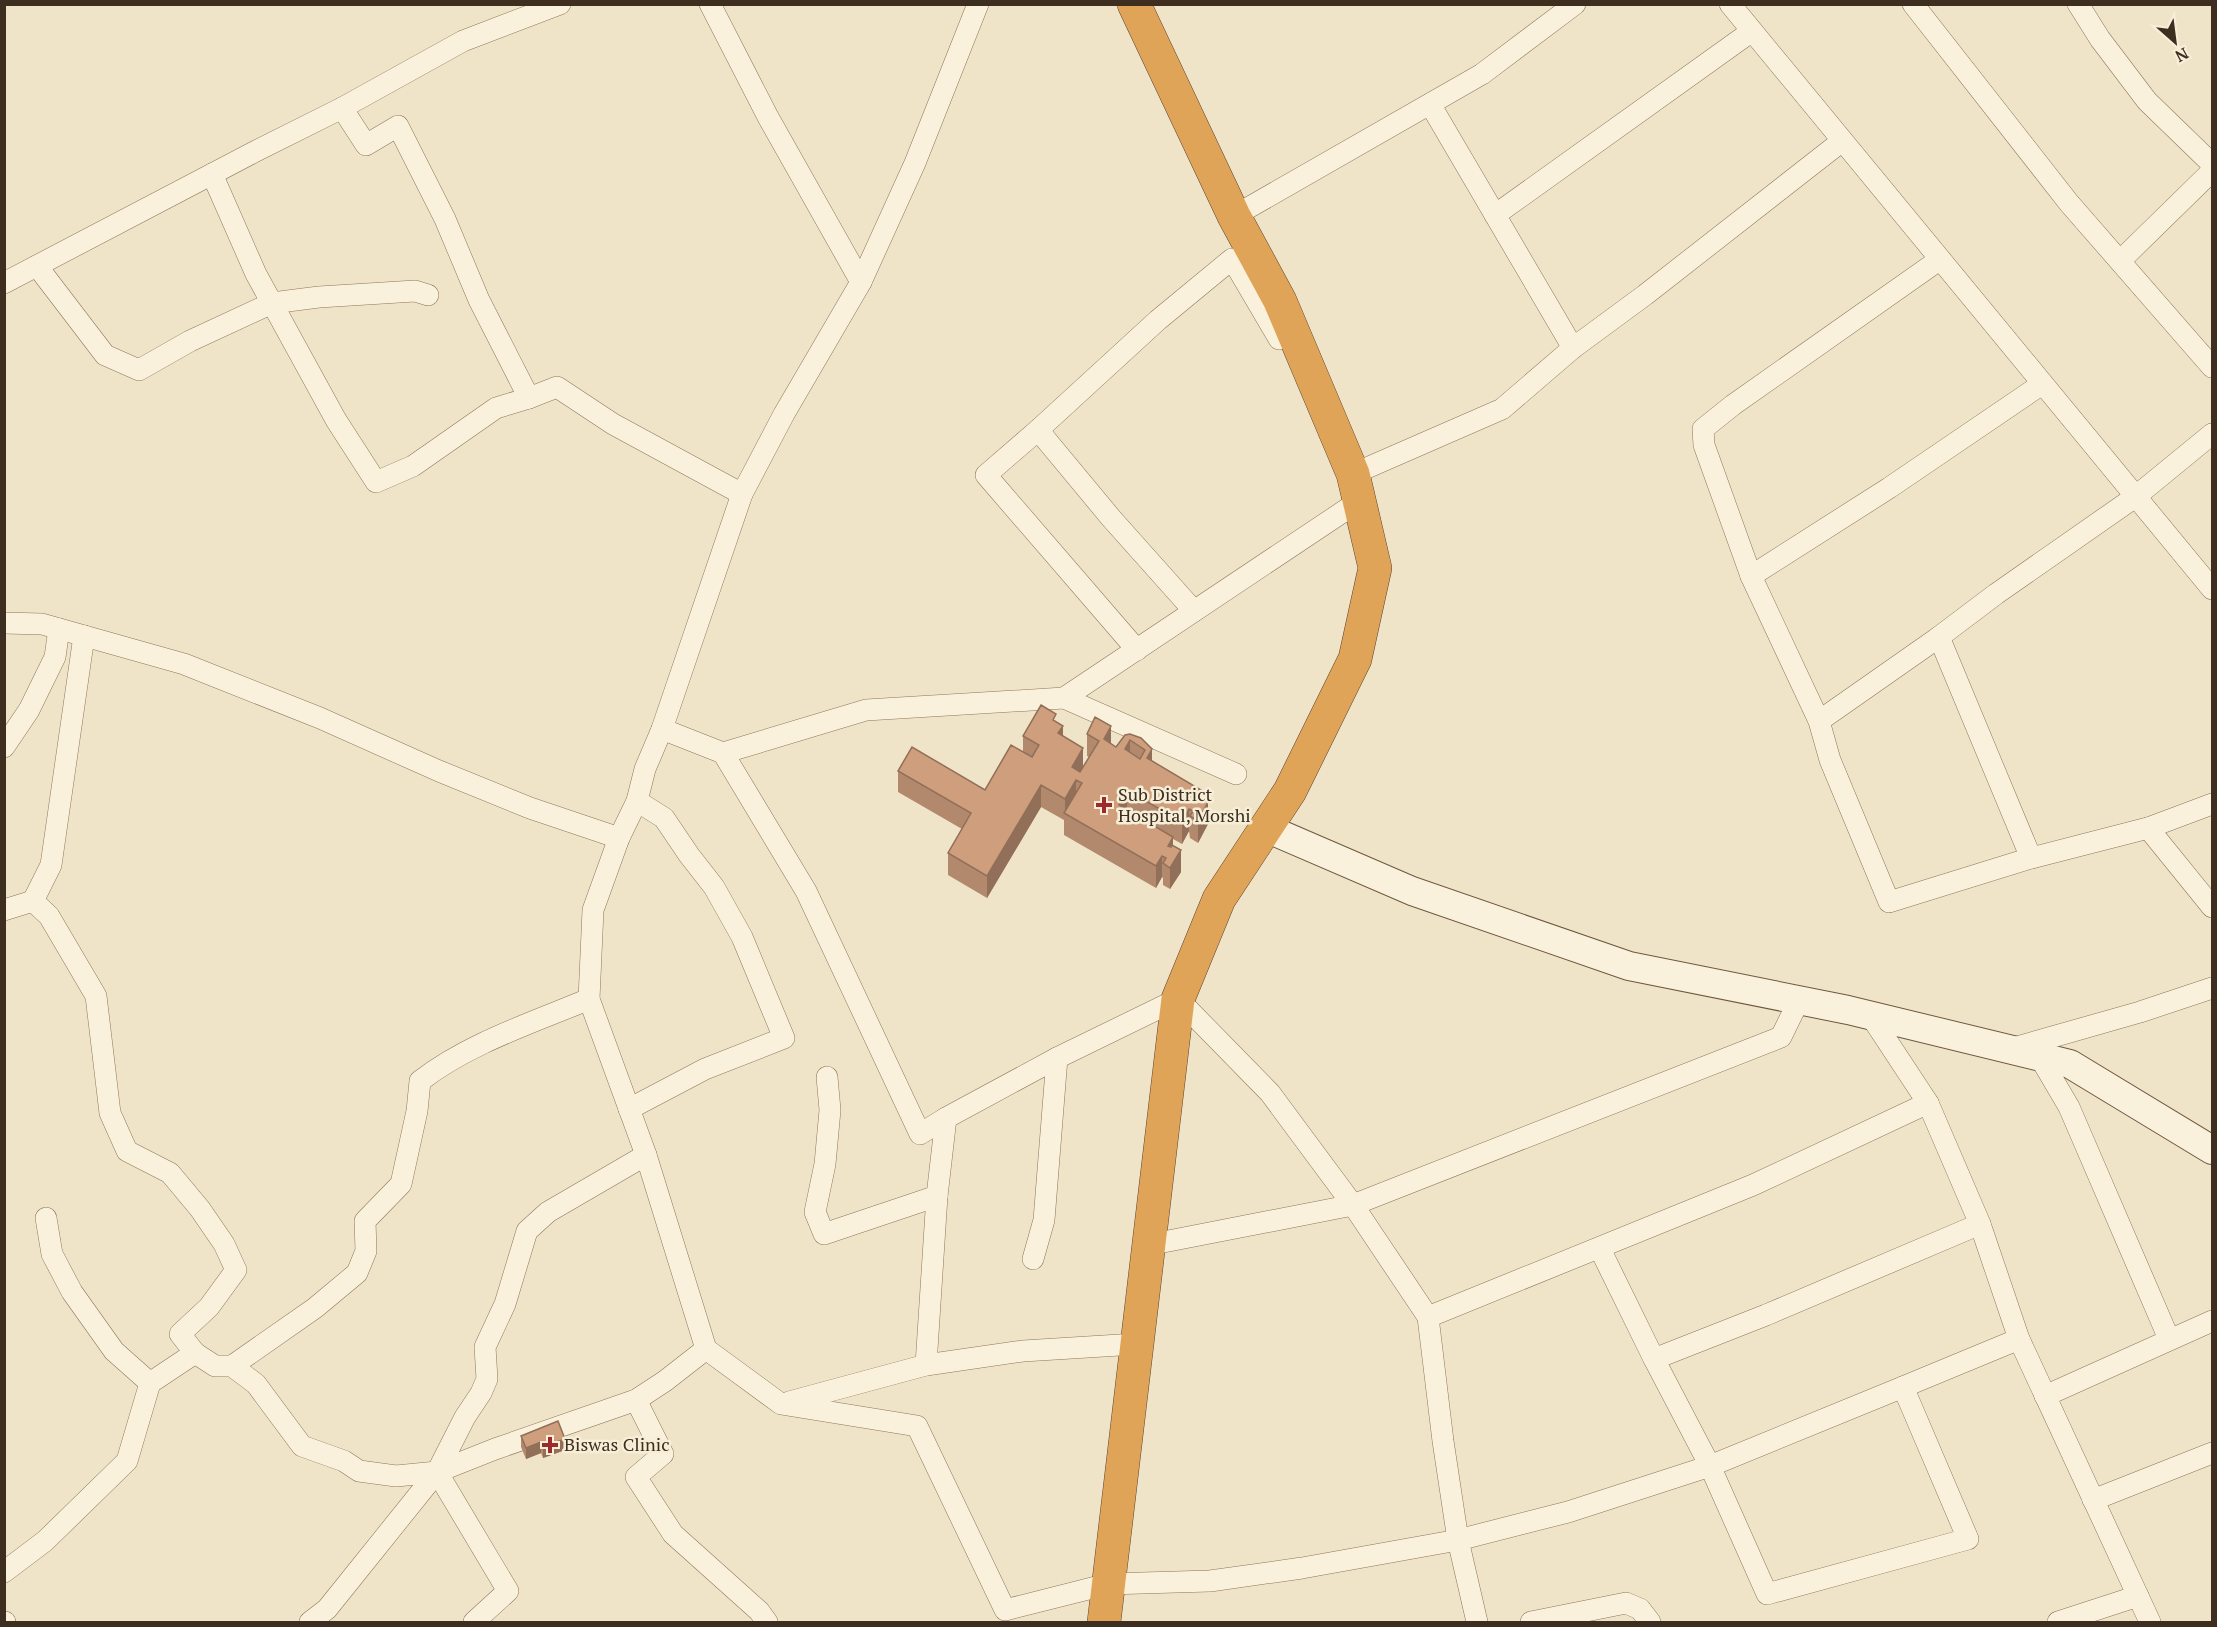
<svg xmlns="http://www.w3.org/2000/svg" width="2217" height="1627" font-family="'PT Serif',serif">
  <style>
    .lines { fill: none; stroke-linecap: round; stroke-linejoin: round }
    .street-casing { stroke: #8d765c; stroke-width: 22 }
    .secondary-casing { stroke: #6f573f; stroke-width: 30 }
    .highway-casing { stroke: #5b4430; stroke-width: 34 }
    .street { stroke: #faf1dc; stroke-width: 21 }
    .secondary { stroke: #faf1dc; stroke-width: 28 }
    .highway { stroke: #e0a458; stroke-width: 33 }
    .wall { fill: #b2896c }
    .shaded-wall { fill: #916f58 }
    .building { fill: #cf9f7d; stroke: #916f58; stroke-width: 1.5; fill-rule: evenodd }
    .poi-dot { fill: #9e2a2b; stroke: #f7eed8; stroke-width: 2 }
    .labels { text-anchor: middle; stroke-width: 5; stroke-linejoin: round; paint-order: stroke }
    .poi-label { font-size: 18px; fill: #3d2e20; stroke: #f7eed8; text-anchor: start }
  </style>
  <rect width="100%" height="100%" fill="#f0e4c8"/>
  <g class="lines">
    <g class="street-casing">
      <g id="street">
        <polyline points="710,4 768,117 861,282"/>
        <polyline points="1730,4 2212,589"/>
        <polyline points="1913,4 2069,203 2212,367"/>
        <polyline points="2078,4 2100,39 2147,101 2212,164"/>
        <polyline points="1430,104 1573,348"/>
        <polyline points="342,108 366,145 398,126 445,219 479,300 529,398"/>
        <polyline points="212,174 256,274 336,420 376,482 413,466 496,408 529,398 557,387 613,424 742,494"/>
        <polyline points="1495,215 1752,31"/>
        <polyline points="1234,216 1482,74 1575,4"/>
        <polyline points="1939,260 1733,405 1703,429 1704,445 1751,576 1819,721 1830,760 1889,902 2031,858 2148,828 2212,907"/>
        <polyline points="2120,261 2212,171"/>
        <polyline points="37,266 105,355 139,370 190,341 272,303 319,297 415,291 428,295"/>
        <polyline points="4,283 256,151 342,108 463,41 560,4"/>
        <polyline points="1038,430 1158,320 1232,259 1279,339 1294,334"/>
        <polyline points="1353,474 1502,409 1573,348 1645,295 1842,141"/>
        <polyline points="1751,576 1889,488 2042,384"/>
        <polyline points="4,623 42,624 184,664 320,718 439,771 530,808 619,838"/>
        <polyline points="1939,637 2031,858"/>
        <polyline points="1137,650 986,475 1038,430 1111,518 1194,611"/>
        <polyline points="1064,698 1359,501"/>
        <polyline points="1819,721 1939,637 1996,594 2135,497 2212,434"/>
        <polyline points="662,729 723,753 866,710 1064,698 1236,774"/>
        <polyline points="4,747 29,710 55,657 59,629"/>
        <polyline points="723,753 806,891 920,1134 946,1118"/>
        <polyline points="2148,828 2212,804"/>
        <polyline points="33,901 51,865 84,636"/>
        <polyline points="4,910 33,901 49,916 96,996 110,1113 127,1151 170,1173 200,1209 224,1244 236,1270 209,1307 180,1334 195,1353"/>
        <polyline points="1870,1015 1928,1103 1980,1224 2019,1339 2150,1622"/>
        <polyline points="2010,1049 2140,1012 2212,988"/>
        <polyline points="2039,1056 2069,1107 2169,1339"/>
        <polyline points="1057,1058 1178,999 1270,1093 1353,1205 1428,1317 1753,1185 1928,1103"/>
        <polyline points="827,1077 830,1110 825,1164 815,1212 824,1234 937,1196"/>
        <polyline points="629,1109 705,1069 784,1038 742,937 714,887 689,855 664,818 637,801"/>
        <polyline points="46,1218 52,1254 72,1292 114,1351 150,1383"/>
        <polyline points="1148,1245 1353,1205 1781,1037 1799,1000"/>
        <polyline points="1600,1249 1654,1359 1710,1466 1767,1594 1968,1539 1903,1387 2019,1339"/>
        <polyline points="1428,1317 1443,1441 1458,1540 1477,1622"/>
        <polyline points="706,1349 781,1404 917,1426 1005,1610 1108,1584 1210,1581 1302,1568 1458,1540 1568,1512 1710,1466 1903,1387"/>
        <polyline points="1654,1359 1766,1315 1980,1224"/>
        <polyline points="926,1365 937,1196 946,1118 1057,1058 1044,1220 1033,1259"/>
        <path d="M232,1366L315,1308L357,1273L366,1251L365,1221L401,1184L417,1111L420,1081C469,1043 532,1023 589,999"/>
        <polyline points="2045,1396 2212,1321"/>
        <polyline points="636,1400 663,1454 636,1477 673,1534 759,1611 767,1622"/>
        <polyline points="789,1402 926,1365 1023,1351 1136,1344"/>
        <polyline points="437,1472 465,1417 481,1393 487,1379 485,1347 505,1304 527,1231 548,1212 646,1155"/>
        <polyline points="2093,1500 2212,1453"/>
        <polyline points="4,1572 45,1541 127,1461 150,1383 195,1353 215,1366 232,1366 256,1384 302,1446 344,1461 359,1471 396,1476 437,1472 508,1591 474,1622"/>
        <polyline points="4,1622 5,1622"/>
        <polyline points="310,1622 327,1609 437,1472 495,1449 636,1400 665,1381 706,1349 646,1155 589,999 593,910 619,838 637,801 645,769 662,729 742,494 784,414 861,282 915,163 978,4"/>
        <polyline points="1531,1622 1626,1603 1640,1609 1650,1622"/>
        <polyline points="2058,1622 2138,1596"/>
      </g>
    </g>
    <g class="secondary-casing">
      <polyline id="secondary" points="1266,828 1412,891 1629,966 1848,1010 2070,1064 2212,1150"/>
    </g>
    <g class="highway-casing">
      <polyline id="highway" points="1104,1622 1178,999 1219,899 1290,791 1355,659 1375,568 1353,474 1280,301 1234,216 1134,4"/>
    </g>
    <use href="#street" class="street"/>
    <use href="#secondary" class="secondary"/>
    <use href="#highway" class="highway"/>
  </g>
  <g class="wall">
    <polygon points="1056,722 1063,736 1083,768 1089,757 1087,756 1087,734 1111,744 1116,747 1125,735 1141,738 1152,761 1201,798 1208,824 1198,843 1190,838 1189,831 1182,844 1173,839 1173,845 1181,872 1170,889 1163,885 1163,878 1162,877 1156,888 1064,835 1064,820 1041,807 987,898 948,875 948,853 962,829 898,792 898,771 985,790 1023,752 1023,736"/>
    <polygon points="521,1436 565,1450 543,1458 541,1453 526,1459 521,1447"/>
  </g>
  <g class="shaded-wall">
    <polygon points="1063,726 1063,747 1058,733"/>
    <polygon points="1111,726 1111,748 1104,739"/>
    <polygon points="1130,740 1130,762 1125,749"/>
    <polygon points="1083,748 1083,770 1076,781 1076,802 1065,813 1065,799 1072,767"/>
    <polygon points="1152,749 1152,771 1147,758"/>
    <polygon points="1041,785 1041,807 987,898 987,876"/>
    <polygon points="1127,790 1127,812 1119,805"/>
    <polygon points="1201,790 1201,812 1196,799"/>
    <polygon points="1208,802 1208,824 1198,843 1198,821"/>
    <polygon points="1189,809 1189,831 1182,844 1182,822"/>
    <polygon points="1173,837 1173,858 1168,868 1168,846"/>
    <polygon points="1181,850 1181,872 1170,889 1170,868"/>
    <polygon points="1162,856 1162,877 1156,888 1156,866"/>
    <polygon points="565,1439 565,1450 543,1458 543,1447"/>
    <polygon points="541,1442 541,1453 526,1459 526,1448"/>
  </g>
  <g class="building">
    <path d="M1041,705L1056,714L1053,720L1063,726L1058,733L1083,748L1072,767L1080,772L1099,741L1087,734L1095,717L1111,726L1104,739L1116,747L1125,735L1130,734L1141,738L1152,749L1147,758L1201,790L1196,799L1199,800L1200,798L1208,802L1198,821L1190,816L1193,811L1189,809L1182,822L1127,790L1119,805L1173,837L1168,846L1171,847L1172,845L1181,850L1170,868L1163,863L1166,858L1162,856L1156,866L1064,813L1082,783L1076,780L1065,799L1041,785L987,876L948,853L971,813L898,771L912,747L985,790L1011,745L1032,757L1039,745L1023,736ZM1130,740L1145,750L1140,759L1125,749Z"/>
    <polygon points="558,1421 565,1439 543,1447 541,1442 526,1448 521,1436"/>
  </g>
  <g class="poi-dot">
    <path d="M1101 796h6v6h6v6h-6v6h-6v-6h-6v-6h6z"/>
    <path d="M547 1436h6v6h6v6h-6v6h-6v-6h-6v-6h6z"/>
  </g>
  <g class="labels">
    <g class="poi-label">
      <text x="1118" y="801">Sub District<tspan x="1118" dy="21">Hospital, Morshi</tspan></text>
      <text x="564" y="1451">Biswas Clinic</text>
    </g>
  </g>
  <rect width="2217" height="1627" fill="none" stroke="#3d2e20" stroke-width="12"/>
  <g transform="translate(2175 42) rotate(152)" stroke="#f7eed8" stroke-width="4.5" paint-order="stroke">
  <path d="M0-4.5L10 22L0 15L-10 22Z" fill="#3d2e20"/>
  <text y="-9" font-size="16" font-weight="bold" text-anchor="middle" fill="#3d2e20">N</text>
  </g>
</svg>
